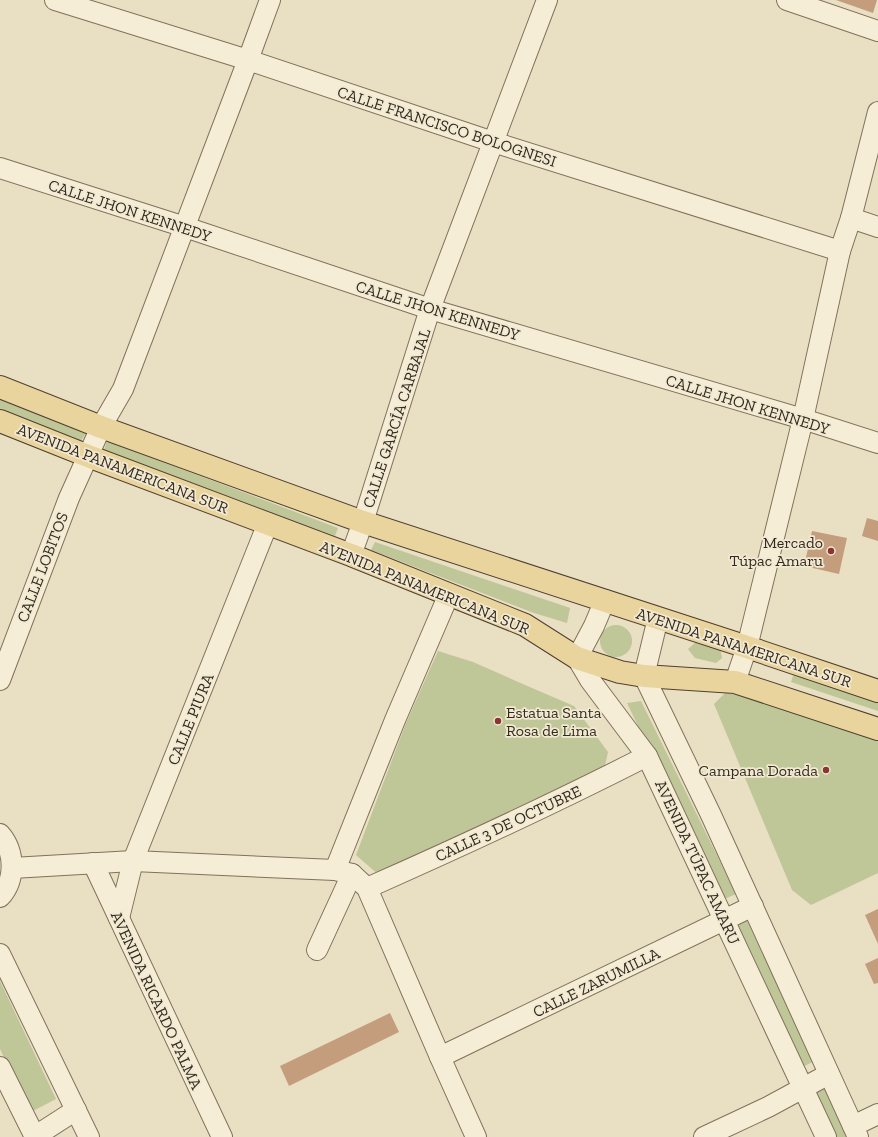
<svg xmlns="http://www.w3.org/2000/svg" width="878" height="1137" font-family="'Zilla Slab',serif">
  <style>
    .green { fill: #bfc698 }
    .building { fill: #c49d7d }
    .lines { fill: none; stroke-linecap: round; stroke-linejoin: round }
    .minor-casing { stroke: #82715c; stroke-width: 22 }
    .major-casing { stroke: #504030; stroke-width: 24 }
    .minor { stroke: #f5edd6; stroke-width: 20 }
    .major { stroke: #e9d49e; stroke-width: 22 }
    .poi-dot { fill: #8b3432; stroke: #f1e9d2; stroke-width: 1.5 }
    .labels { text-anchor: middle; stroke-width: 3.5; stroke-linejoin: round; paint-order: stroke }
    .street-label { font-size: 16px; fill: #33291e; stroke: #f1e9d2 }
    .poi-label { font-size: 16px; fill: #33291e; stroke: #f1e9d2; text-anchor: end }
  </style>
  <rect width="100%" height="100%" fill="#e9dfc3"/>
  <g class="green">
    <polygon points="0,400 86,433 81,441 0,409"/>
    <polygon points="107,441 338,528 335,536 104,450"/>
    <polygon points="375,542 570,608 567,623 534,613 371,550"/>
    <circle cx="616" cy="641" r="16"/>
    <polygon points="696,642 720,648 722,658 716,663 695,658 688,649"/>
    <polygon points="438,651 473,662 532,688 574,706 608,752 604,770 380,876 356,855 406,723"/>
    <polygon points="795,670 878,697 878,711 791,682"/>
    <polygon points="726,692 878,738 878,873 811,905 792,890 714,704"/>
    <polygon points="641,701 736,894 722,900 627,703"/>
    <polygon points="751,917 817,1060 800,1068 735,925"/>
    <polygon points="0,981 56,1099 31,1112 0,1049"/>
    <polygon points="824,1086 847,1137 829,1137 809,1093"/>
  </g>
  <g class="building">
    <polygon points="836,0 877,0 873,13"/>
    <polygon points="867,518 878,521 878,541 862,536"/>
    <polygon points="812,531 847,538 839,574 804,566"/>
    <polygon points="878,909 878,944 865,915"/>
    <polygon points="878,958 878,983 874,984 865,964"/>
    <polygon points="390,1013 399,1032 289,1086 280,1066"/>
  </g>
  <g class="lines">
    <g class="minor-casing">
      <g id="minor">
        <polyline points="55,0 248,60 493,142 840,251"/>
        <polyline points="787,0 878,31"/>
        <polyline points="0,168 185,227 430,309 803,419 878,443"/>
        <polyline points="851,218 878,227"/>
        <polyline points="351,555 363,522 430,309 547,0"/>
        <polyline points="605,600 594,626 577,658 590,680 647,756 826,1137"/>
        <polyline points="658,618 644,676 711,815 858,1137"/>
        <polyline points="0,680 69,498 101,427 123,389 248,60 270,0"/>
        <polyline points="735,682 747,647 803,419 840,251 851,218 878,112"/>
        <path d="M0,834C15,851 16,880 0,897"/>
        <polyline points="93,863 222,1137"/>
        <polyline points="12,868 133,861 335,870 352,874 367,888 440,1057 476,1137"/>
        <polyline points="335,870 395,720 449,594"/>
        <path d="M367,888C462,846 555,803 647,756"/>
        <polyline points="119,918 133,861 268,523"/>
        <polyline points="317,950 352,874"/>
        <polyline points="0,954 89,1137"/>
        <polyline points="440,1057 753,906"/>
        <polyline points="0,1067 35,1137"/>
        <polyline points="853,1126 878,1114"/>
        <polyline points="34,1137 76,1110"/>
        <polyline points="704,1137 768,1107 829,1074"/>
      </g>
    </g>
    <g class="major-casing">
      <g id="major">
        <polyline points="0,387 101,427 363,522 747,647 878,691"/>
        <polyline points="0,421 88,456 351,555 525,625 577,658 620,672 644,676 735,682 878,729"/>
      </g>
    </g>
    <use href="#minor" class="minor"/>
    <use href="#major" class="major"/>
  </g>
  <g class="poi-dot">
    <circle cx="831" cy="551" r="4"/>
    <circle cx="498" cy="721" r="4"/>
    <circle cx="826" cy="770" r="4"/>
  </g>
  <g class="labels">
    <g class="street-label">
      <text transform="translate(447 126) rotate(18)" y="6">CALLE FRANCISCO BOLOGNESI</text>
      <text transform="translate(130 210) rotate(18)" y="6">CALLE JHON KENNEDY</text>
      <text transform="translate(438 310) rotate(17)" y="6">CALLE JHON KENNEDY</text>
      <text transform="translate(748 404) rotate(17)" y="6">CALLE JHON KENNEDY</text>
      <text transform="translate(396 418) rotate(-72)" y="6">CALLE GARCÍA CARBAJAL</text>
      <text transform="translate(123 468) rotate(21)" y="6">AVENIDA PANAMERICANA SUR</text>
      <text transform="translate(42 567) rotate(-69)" y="6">CALLE LOBITOS</text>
      <text transform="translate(425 587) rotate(22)" y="6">AVENIDA PANAMERICANA SUR</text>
      <text transform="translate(744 647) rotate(18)" y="6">AVENIDA PANAMERICANA SUR</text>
      <text transform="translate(190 719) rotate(-68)" y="6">CALLE PIURA</text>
      <text transform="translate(508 823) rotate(-25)" y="6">CALLE 3 DE OCTUBRE</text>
      <text transform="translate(698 862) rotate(65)" y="6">AVENIDA TÚPAC AMARU</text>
      <text transform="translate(596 982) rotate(-26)" y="6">CALLE ZARUMILLA</text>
      <text transform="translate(157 1000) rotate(65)" y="6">AVENIDA RICARDO PALMA</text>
    </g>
    <g class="poi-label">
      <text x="823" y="548">Mercado<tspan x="823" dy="18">Túpac Amaru</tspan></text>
      <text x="506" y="718" text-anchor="start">Estatua Santa<tspan x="506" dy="18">Rosa de Lima</tspan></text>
      <text x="818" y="776">Campana Dorada</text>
    </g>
  </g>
</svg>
